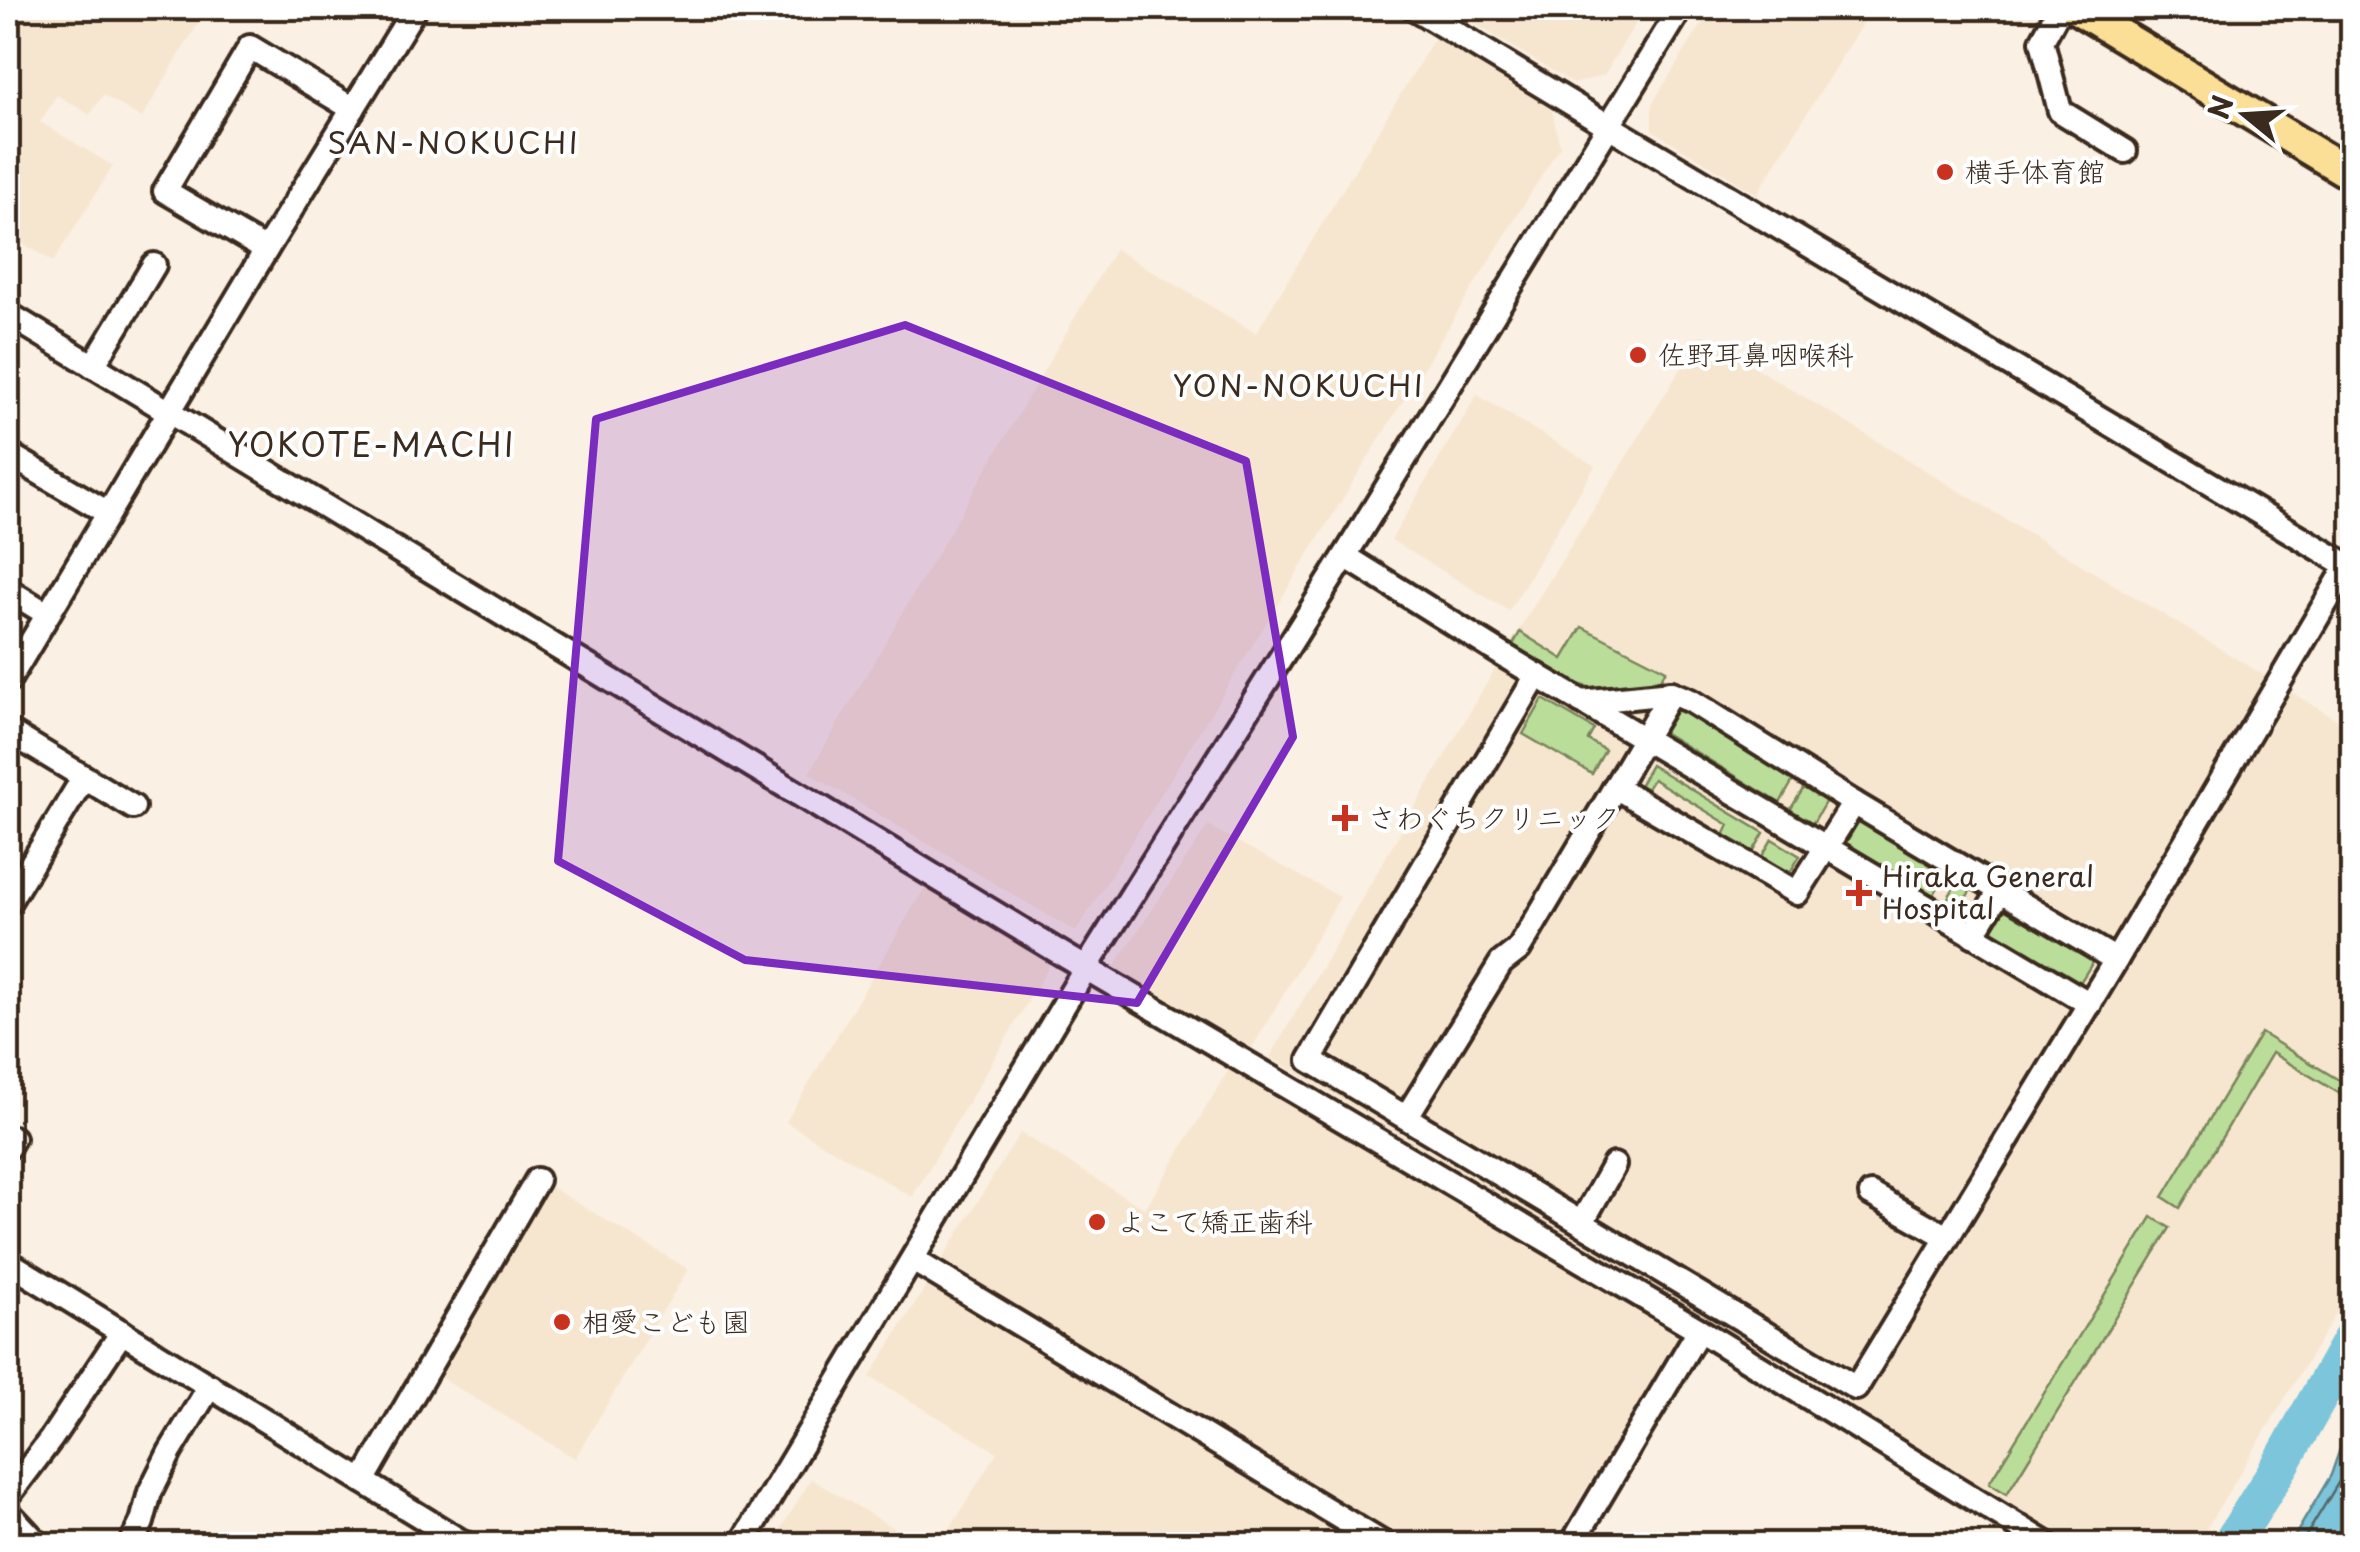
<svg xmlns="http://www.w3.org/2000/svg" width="2360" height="1552" font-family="'Playpen Sans','Klee One',sans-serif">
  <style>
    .built { fill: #f7e6cf }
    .green { fill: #bade99; stroke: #7a845c; stroke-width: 2.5 }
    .water { fill: #7bc5db; stroke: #61878f; stroke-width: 2.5 }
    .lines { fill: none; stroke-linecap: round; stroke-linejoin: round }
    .shore { stroke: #55686a; stroke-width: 2.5 }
    .river { stroke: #7bc5db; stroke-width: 38 }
    .minor-casing { stroke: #3b2a1e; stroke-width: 30 }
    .major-casing { stroke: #3b2a1e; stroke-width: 38 }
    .minor { stroke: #fff; stroke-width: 22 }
    .major { stroke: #fbdf96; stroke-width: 30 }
    .marked { fill: #7b2cbf; fill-opacity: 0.2; stroke: #7b2cbf; stroke-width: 8; stroke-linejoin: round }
    .poi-dot { fill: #c8321e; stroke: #fff; stroke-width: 4 }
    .labels { text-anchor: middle; stroke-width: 8; stroke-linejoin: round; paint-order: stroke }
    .poi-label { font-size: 28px; fill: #3b2a1e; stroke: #fff; text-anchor: start }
    .neighbourhood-label { font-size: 30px; letter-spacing: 2.5px; fill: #3b2a1e; stroke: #fff }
    .quarter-label { font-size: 32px; letter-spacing: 2.5px; fill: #3b2a1e; stroke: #fff }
  </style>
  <rect width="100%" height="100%" fill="#faf0e3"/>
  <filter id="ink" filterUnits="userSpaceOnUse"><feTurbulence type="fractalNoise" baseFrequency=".01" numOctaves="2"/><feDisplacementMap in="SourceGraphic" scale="20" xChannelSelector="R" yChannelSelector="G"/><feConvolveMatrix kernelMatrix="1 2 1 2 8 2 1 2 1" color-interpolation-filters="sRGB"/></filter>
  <g filter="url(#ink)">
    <g class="built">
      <polygon points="9,8 207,8 142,118 103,95 90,115 57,95 40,122 113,166 53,262 8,234"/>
      <polygon points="1461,8 1645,8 1604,75 1574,84 1465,18"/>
      <polygon points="1712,8 1872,8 1757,194 1652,130 1652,104"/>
      <polygon points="1437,34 1550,102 1560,146 1076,932 809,773 1115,249 1256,333"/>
      <polygon points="1702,335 2352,729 2352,1287 2197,1544 2077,1544 1270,1057 1503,655"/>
      <polygon points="1477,395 1595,466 1509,611 1391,540"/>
      <polygon points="1208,826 1340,897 1252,1048 1114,967"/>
      <polygon points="928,882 1054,958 912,1197 786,1122"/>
      <polygon points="1234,1061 1681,1332 1553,1544 941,1544 997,1452 870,1377 1020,1133 1145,1209"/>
      <polygon points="549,1186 688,1269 575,1458 436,1375"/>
      <polygon points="811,1479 907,1536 902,1544 772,1544"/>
    </g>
    <g class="green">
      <polygon points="1582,627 1666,670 1655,689 1592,688 1578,684 1513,645 1520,632 1563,659"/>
      <polygon points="1543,699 1594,729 1588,740 1605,750 1592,774 1523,734"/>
      <polygon points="1683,710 1795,777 1780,803 1658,729 1672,711"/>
      <polygon points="1651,765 1764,833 1750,857 1722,840 1729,825 1653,779 1644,793 1637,789"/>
      <polygon points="1806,784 1828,797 1813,823 1790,810"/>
      <polygon points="1861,817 1948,870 1933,896 1846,843"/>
      <polygon points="1772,839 1800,856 1786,879 1758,863"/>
      <polygon points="1960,877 1971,885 1971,890 1960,907 1954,908 1945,903"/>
      <path d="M2005,909H2013L2092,958L2091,965L2081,981H2071L1996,936C1989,927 1996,919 2001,910Z"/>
      <polygon points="2261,1033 2352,1088 2352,1101 2272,1053 2180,1208 2163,1197"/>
      <polygon points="2152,1217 2170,1228 2007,1494 1989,1483"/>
    </g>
    <polygon class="water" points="2352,1427 2352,1544 2290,1544 2331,1475 2341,1446"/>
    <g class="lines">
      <polyline class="shore" points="2301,1544 2340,1480 2352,1446"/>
      <polyline class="river" points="2231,1544 2281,1464 2352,1338"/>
      <g class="minor-casing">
        <g id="minor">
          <polyline points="1414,8 1607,125 2352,568"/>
          <polyline points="2060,8 2042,41 2060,111 2125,151"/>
          <polyline points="266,250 165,191 250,47 353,109"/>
          <polyline points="8,314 1067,957 1699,1330 2047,1544"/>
          <polyline points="93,366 154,265"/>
          <polyline points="10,455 108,513"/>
          <polyline points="1345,556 1503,655 2090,1004"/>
          <polyline points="8,590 47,614"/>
          <polyline points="1537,675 1310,1060 1856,1388 2116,960 2348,565"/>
          <polyline points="8,681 266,250 415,8"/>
          <polyline points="1581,702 1671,693 1691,701 1854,803 2116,960"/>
          <polyline points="8,731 133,807"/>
          <polyline points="1615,787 1797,893 1854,803"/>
          <polyline points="8,903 84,777"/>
          <polyline points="1973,935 2000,891"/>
          <polyline points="1407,1116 1501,963 1519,949 1671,693"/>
          <polyline points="8,1147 13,1138"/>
          <polyline points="1871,1194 1947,1237"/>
          <polyline points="1582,1222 1614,1165"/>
          <polyline points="913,1260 1384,1544"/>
          <polyline points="8,1262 465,1544"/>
          <polyline points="363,1481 537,1180"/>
          <polyline points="8,1496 51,1439 122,1332"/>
          <polyline points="8,1512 38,1544"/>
          <polyline points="131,1544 142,1522 150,1492 170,1452 210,1386"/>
          <polyline points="742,1544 1086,968 1345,556 1681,8"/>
          <polyline points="1572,1544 1699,1330"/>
        </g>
      </g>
      <g class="major-casing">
        <polyline id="major" points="2076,8 2352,175"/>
      </g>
      <use href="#minor" class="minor"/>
      <use href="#major" class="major"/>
    </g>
  </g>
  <path class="marked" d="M905,325L1246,461L1293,737L1137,1003L745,960L558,861L596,419Z"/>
  <g class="poi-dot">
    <circle cx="1945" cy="172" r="10"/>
    <circle cx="1638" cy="355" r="10"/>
    <path d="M1340 803h10v10h10v10h-10v10h-10v-10h-10v-10h10z"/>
    <path d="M1854 878h10v10h10v10h-10v10h-10v-10h-10v-10h10z"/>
    <circle cx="1097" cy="1222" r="10"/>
    <circle cx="562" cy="1322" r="10"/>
  </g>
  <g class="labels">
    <g class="poi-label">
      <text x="1965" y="182">横手体育館</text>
      <text x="1658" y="365">佐野耳鼻咽喉科</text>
      <text x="1368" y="828">さわぐちクリニック</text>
      <text x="1882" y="887">Hiraka General<tspan x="1882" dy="32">Hospital</tspan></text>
      <text x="1117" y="1232">よこて矯正歯科</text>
      <text x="582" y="1332">相愛こども園</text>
    </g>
    <g class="neighbourhood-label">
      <text x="454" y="154">SAN-NOKUCHI</text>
      <text x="1299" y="397">YON-NOKUCHI</text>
    </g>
    <g class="quarter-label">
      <text x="372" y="457">YOKOTE-MACHI</text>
    </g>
  </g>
  <rect width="2360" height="1552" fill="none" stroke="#fff" stroke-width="40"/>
  <rect x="20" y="20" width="2320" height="1512" fill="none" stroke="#3b2a1e" stroke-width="4" filter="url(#ink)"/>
  <g transform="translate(2245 115) rotate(288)" stroke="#ffffff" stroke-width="8" paint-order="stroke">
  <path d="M0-8L18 38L0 25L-18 38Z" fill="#3b2a1e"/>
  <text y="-15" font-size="28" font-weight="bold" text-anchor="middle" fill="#3b2a1e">N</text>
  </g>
</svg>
